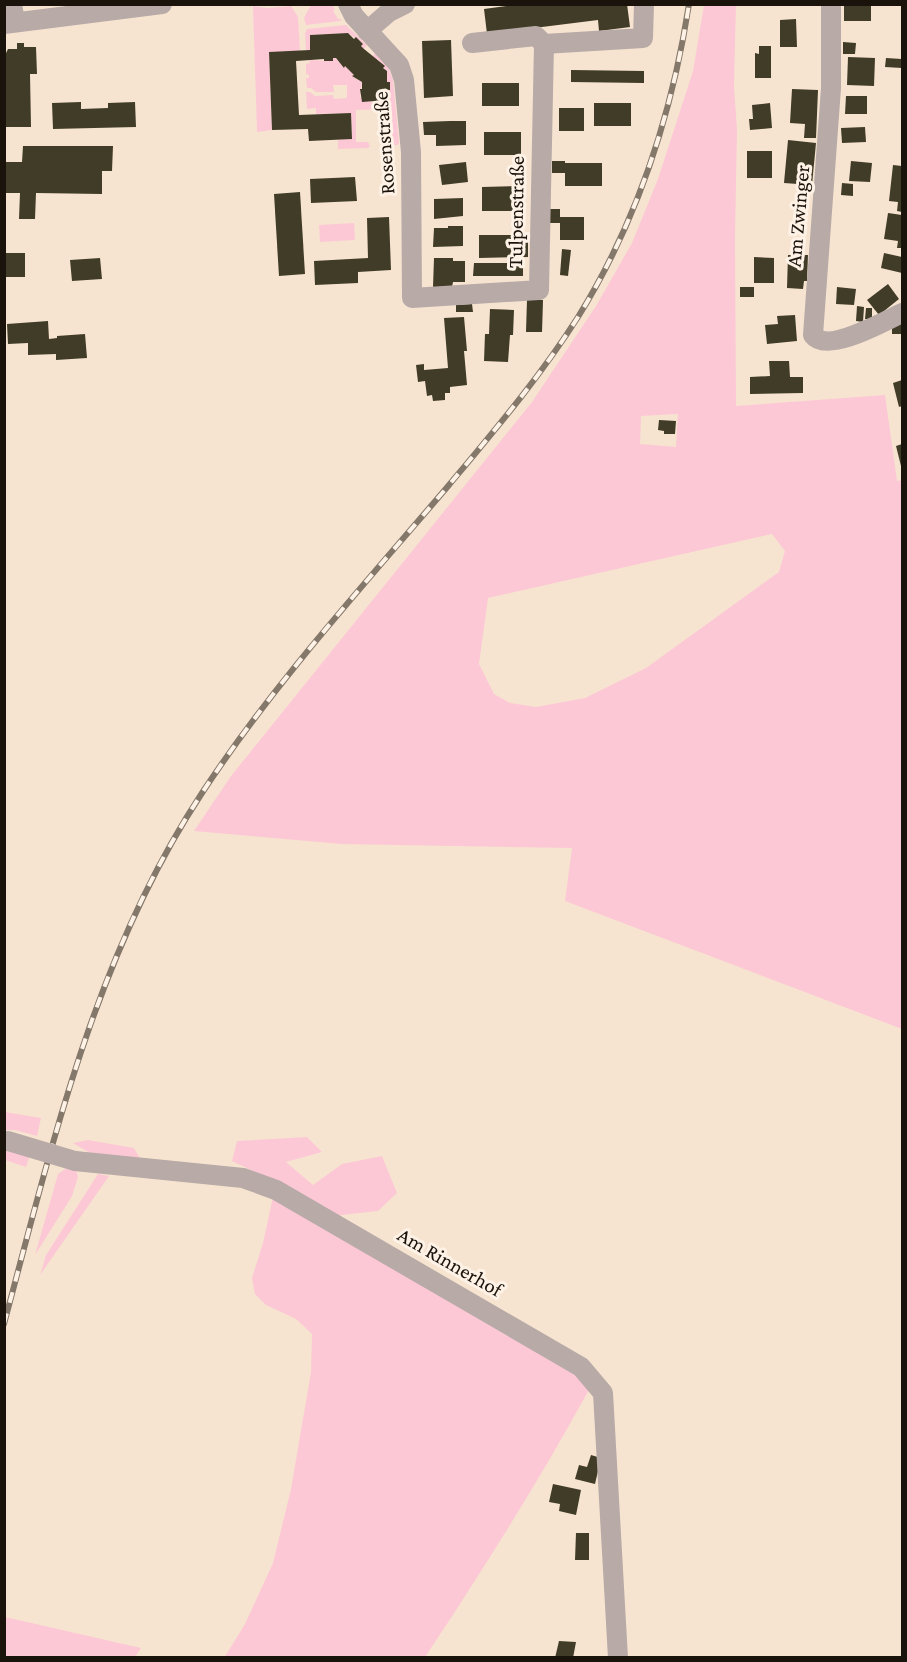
<svg xmlns="http://www.w3.org/2000/svg" width="907" height="1662" font-family="'Crimson Pro',serif">
  <style>
    .green { fill: #fcc8d5; fill-rule: evenodd }
    .building { fill: #403c27 }
    .lines { fill: none; stroke-linecap: round; stroke-linejoin: round }
    .minor { stroke: #b7aaa7; stroke-width: 20 }
    .rail-casing { stroke: #84786b; stroke-width: 6 }
    .rail { stroke: #fef2e6; stroke-width: 4; stroke-dasharray: 11; stroke-linecap: butt }
    .minor-bridge { stroke: #b7aaa7; stroke-width: 20 }
    .labels { text-anchor: middle; stroke-width: 6; stroke-linejoin: round; paint-order: stroke }
    .street-label { font-size: 21px; fill: #19130c; stroke: #fef2e6 }
  </style>
  <rect width="100%" height="100%" fill="#f7e4d0"/>
  <g class="green">
    <polygon points="311,5 332,5 335,9 333,11 338,19 342,19 340,21 306,25 304,18"/>
    <path d="M704,5H736L734,87L737,130L735,237L736,406L885,395L897,481L902,480V1029L565,901L572,848L341,844L194,831L231,776L532,402L596,306L632,243L658,179L693,71ZM678,414L676,447L640,444L641,416ZM772,534L785,551L779,572L646,668L585,698L536,707L510,703L494,694L479,664L488,598Z"/>
    <polygon points="253,6 267,8 291,6 298,17 300,51 269,53 272,130 257,132"/>
    <polygon points="346,25 367,45 364,49 361,46 363,44 348,33 310,35 310,50 306,50 305,33 307,29"/>
    <polygon points="376,52 388,66 393,80 399,143 398,145 380,146 383,142 389,141 388,109 356,110 356,142 368,142 370,146 368,148 338,149 338,140 352,138 351,113 316,114 316,108 307,109 306,92 310,92 315,96 333,95 334,99 347,98 347,85 333,85 334,92 316,92 311,88 307,88 306,78 309,78 309,75 306,74 306,64 310,63 309,60 333,61 333,58 336,58 344,68 345,66 354,75 353,77 362,82 360,97 372,102 387,100 387,90 390,90 387,82 387,71 383,68 384,66 377,59 375,60 372,57"/>
    <polygon points="354,223 355,240 320,242 319,225"/>
    <polygon points="5,1112 41,1118 37,1136 15,1130 5,1130"/>
    <polygon points="307,1137 322,1152 286,1162 313,1185 342,1164 382,1156 397,1193 378,1211 333,1216 275,1181 232,1161 237,1141"/>
    <polygon points="88,1140 134,1148 143,1164 95,1156 73,1143"/>
    <polygon points="4,1144 31,1152 26,1167 5,1160"/>
    <polygon points="74,1163 78,1177 72,1196 35,1255 58,1174"/>
    <polygon points="98,1174 109,1176 40,1275 46,1255"/>
    <path d="M273,1197L575,1370L590,1388C539,1481 483,1570 425,1657L224,1658L245,1624L273,1563L291,1489L311,1372L312,1334L296,1319L266,1305L255,1294L252,1278L263,1243Z"/>
    <polygon points="5,1617 141,1648 135,1657 5,1657"/>
  </g>
  <g class="building">
    <polygon points="520,4 627,4 630,27 599,31 598,20 487,34 484,9"/>
    <rect x="844" y="4" width="27" height="17"/>
    <polygon points="796,19 797,47 780,47 780,20"/>
    <polygon points="348,33 354,39 356,37 363,44 361,46 364,49 385,66 383,68 387,71 387,82 390,82 390,90 387,90 388,100 362,102 360,89 362,89 362,82 352,76 354,75 345,66 344,68 336,58 333,58 333,61 324,61 324,59 296,61 299,115 351,113 352,139 309,141 308,129 272,130 269,52 310,50 310,35"/>
    <polygon points="451,40 453,96 424,98 422,41"/>
    <polygon points="843,42 856,43 855,54 843,54"/>
    <polygon points="17,43 24,43 24,47 36,47 37,74 30,74 31,127 4,127 4,57 8,49 17,49"/>
    <polygon points="759,46 771,46 771,78 755,78 755,53 759,54"/>
    <polygon points="848,57 875,58 874,86 847,85"/>
    <polygon points="886,58 902,59 902,68 885,67"/>
    <polygon points="571,70 644,71 644,83 571,82"/>
    <rect x="482" y="83" width="37" height="23"/>
    <polygon points="792,89 818,90 816,138 804,138 805,124 790,123"/>
    <polygon points="846,96 867,96 867,114 845,114"/>
    <polygon points="81,102 81,109 108,108 108,103 135,102 136,127 53,129 52,103"/>
    <rect x="594" y="103" width="37" height="23"/>
    <polygon points="770,103 772,128 750,130 749,119 753,119 752,105"/>
    <rect x="559" y="108" width="25" height="23"/>
    <polygon points="450,121 466,121 466,145 436,146 436,135 424,135 423,122"/>
    <polygon points="865,127 866,142 842,143 841,128"/>
    <rect x="484" y="132" width="37" height="23"/>
    <polygon points="788,140 816,143 812,185 784,183"/>
    <polygon points="23,146 113,146 112,171 102,171 102,194 36,193 35,219 19,219 20,193 4,193 4,162 22,162"/>
    <rect x="747" y="151" width="25" height="27"/>
    <polygon points="552,161 565,161 565,163 602,163 602,186 565,186 565,173 552,173"/>
    <polygon points="851,161 872,163 870,182 849,181"/>
    <polygon points="466,162 468,182 442,185 439,165"/>
    <polygon points="893,165 902,166 902,212 897,211 898,202 889,201"/>
    <polygon points="355,177 357,201 311,203 310,179"/>
    <polygon points="842,183 853,184 853,196 841,195"/>
    <polygon points="522,186 523,211 482,211 482,187"/>
    <polygon points="300,192 305,274 279,276 274,194"/>
    <polygon points="463,198 463,216 434,219 434,199"/>
    <polygon points="549,209 560,209 560,217 584,217 584,240 560,240 560,223 549,223"/>
    <polygon points="888,213 902,215 902,248 897,248 898,241 884,239"/>
    <polygon points="389,217 391,270 358,272 358,283 315,285 314,261 368,258 367,218"/>
    <polygon points="448,226 463,226 463,246 433,247 434,228 448,228"/>
    <polygon points="479,235 528,235 528,257 479,258"/>
    <polygon points="562,249 571,250 568,276 560,275"/>
    <rect x="4" y="253" width="21" height="24"/>
    <polygon points="884,253 902,257 902,273 881,268"/>
    <polygon points="788,255 808,255 807,281 804,281 803,289 787,288"/>
    <polygon points="754,257 774,258 774,283 754,283"/>
    <polygon points="100,258 102,279 72,281 70,260"/>
    <polygon points="434,258 453,258 453,261 465,261 465,282 453,282 452,287 433,287"/>
    <polygon points="474,263 523,263 523,276 473,276"/>
    <polygon points="888,284 899,299 879,315 867,300"/>
    <rect x="740" y="287" width="14" height="10"/>
    <polygon points="837,287 856,289 854,305 836,304"/>
    <polygon points="527,299 543,300 542,332 526,332"/>
    <polygon points="472,304 473,312 456,312 456,305"/>
    <polygon points="857,306 864,307 863,322 856,321"/>
    <polygon points="866,308 872,308 872,319 865,319"/>
    <polygon points="490,309 514,310 513,335 510,335 508,362 484,361 485,334 489,334"/>
    <polygon points="795,315 797,341 767,344 765,325 778,324 777,316"/>
    <polygon points="464,317 467,351 464,351 467,385 450,387 450,393 445,393 445,400 433,401 432,395 427,396 425,381 418,382 416,365 424,364 424,370 448,368 444,318"/>
    <polygon points="48,321 49,339 57,338 57,336 85,334 87,358 56,360 56,354 28,355 28,343 8,344 7,324"/>
    <rect x="892" y="323" width="10" height="11"/>
    <polygon points="769,361 789,361 790,377 803,377 803,393 750,394 750,377 770,376"/>
    <polygon points="902,380 902,406 899,407 893,383"/>
    <polygon points="659,420 676,421 675,434 664,434 664,431 658,430"/>
    <polygon points="902,444 902,470 896,446"/>
    <polygon points="591,1455 601,1458 595,1484 575,1479 579,1465 587,1467"/>
    <polygon points="553,1484 581,1490 576,1515 559,1511 560,1504 549,1502"/>
    <polygon points="576,1533 589,1533 589,1560 575,1560"/>
    <polygon points="559,1641 576,1642 573,1658 555,1658"/>
  </g>
  <g class="lines">
    <g class="minor">
      <polyline points="12,4 15,22"/>
      <polyline points="348,4 354,16 399,65 404,80 411,152 412,298 539,290 544,44"/>
      <path d="M831,4V88L813,335C827,354 885,321 902,313"/>
      <polyline points="4,24 162,4"/>
      <polyline points="367,31 389,12 405,4"/>
      <polyline points="472,43 536,36 544,44 643,38 644,4"/>
      <polyline points="75,1161 243,1178 276,1190 581,1367 603,1393 618,1658"/>
    </g>
    <g class="rail-casing">
      <path id="rail" d="M4,1324C53,1141 96,954 202,793C274,683 364,585 449,485C494,431 540,377 578,317C637,222 672,114 689,4"/>
    </g>
    <use href="#rail" class="rail"/>
    <polyline class="minor-bridge" points="8,1141 75,1161"/>
  </g>
  <g class="labels">
    <g class="street-label">
      <text transform="translate(384 143) rotate(-94)" y="7">Rosenstraße</text>
      <text transform="translate(516 212) rotate(-89)" y="7">Tulpenstraße</text>
      <text transform="translate(798 216) rotate(-85)" y="7">Am Zwinger</text>
      <text transform="translate(450 1262) rotate(30)" y="7">Am Rinnerhof</text>
    </g>
  </g>
  <rect width="907" height="1662" fill="none" stroke="#19130c" stroke-width="12"/>
</svg>
